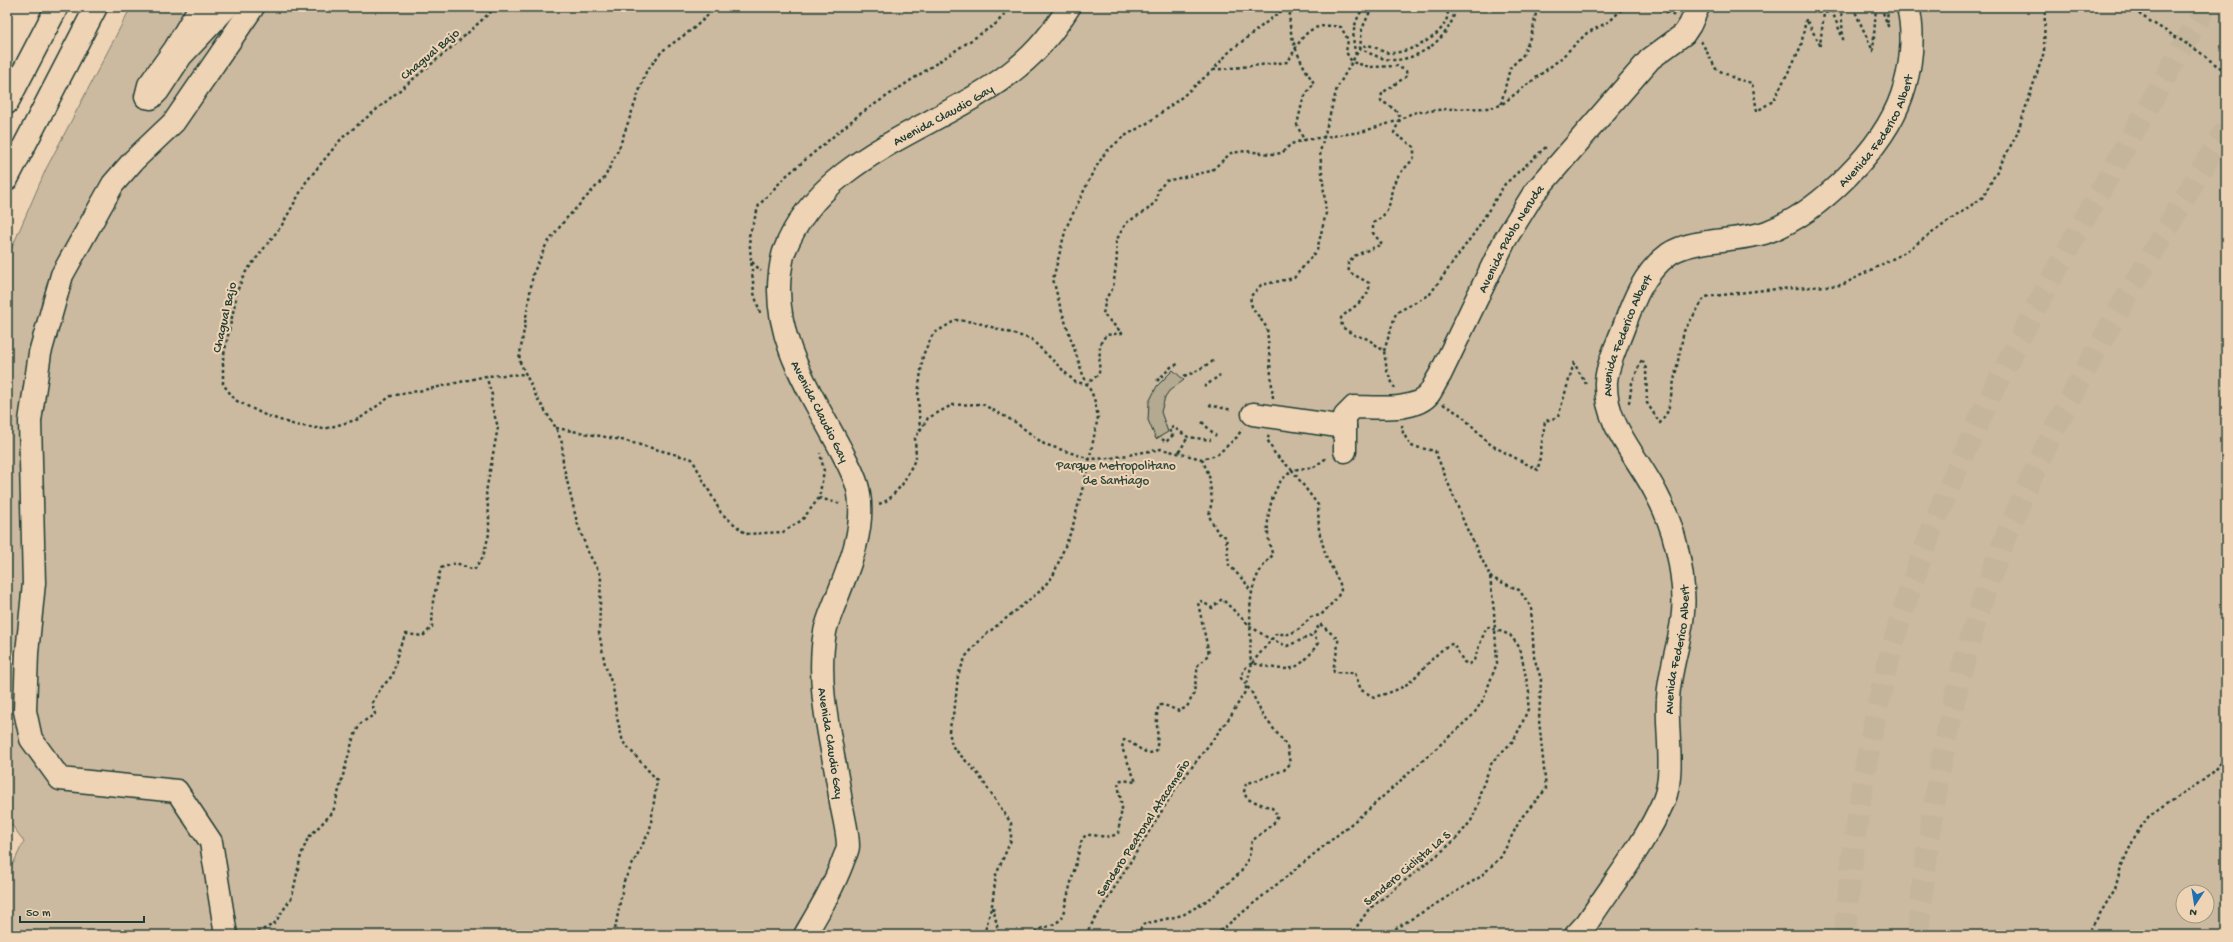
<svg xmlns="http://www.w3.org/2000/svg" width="2233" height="942" font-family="'Gochi Hand',sans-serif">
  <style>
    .green { fill: #ccbaa0; stroke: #767c6a; fill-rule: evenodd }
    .building { fill: #b4a991; stroke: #1f3d34 }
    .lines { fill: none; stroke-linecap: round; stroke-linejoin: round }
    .highway-tunnel { stroke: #c5b59b; stroke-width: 22; stroke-dasharray: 22 11; stroke-linecap: butt }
    .minor-casing { stroke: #1f3d34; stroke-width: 25 }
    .highway-casing { stroke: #1f3d34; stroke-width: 25 }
    .path { stroke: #1f3d34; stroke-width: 2.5; stroke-dasharray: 3 3; stroke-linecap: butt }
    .minor { stroke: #eed3b5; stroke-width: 22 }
    .highway { stroke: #eed3b5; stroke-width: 22 }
    .labels { text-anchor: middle; stroke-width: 4; stroke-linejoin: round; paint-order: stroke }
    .street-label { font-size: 13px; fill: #1f3d34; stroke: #eed3b5 }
    .park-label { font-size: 13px; fill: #304a3f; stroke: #eed3b5 }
  </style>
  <rect width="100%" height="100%" fill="#eed3b5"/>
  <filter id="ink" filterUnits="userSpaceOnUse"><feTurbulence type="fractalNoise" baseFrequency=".025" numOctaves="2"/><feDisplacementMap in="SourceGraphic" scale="8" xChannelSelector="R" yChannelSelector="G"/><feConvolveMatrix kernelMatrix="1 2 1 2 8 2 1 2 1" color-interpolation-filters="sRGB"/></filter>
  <g filter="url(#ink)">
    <path class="green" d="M131,7H2226V935H7V867L13,864L24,841L7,819V259L46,169ZM2183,892H2207V916H2183Z"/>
    <polygon class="building" points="1173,370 1184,380 1169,391 1165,397 1161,412 1168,432 1156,439 1148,420 1149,402 1157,386"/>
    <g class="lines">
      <g class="highway-tunnel">
        <path d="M1845,935C1854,815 1874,692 1914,578C1955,460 2012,349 2073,240C2116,162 2161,84 2206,7"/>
        <path d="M1918,935C1930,803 1953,670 2002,546C2060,399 2147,264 2226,128"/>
      </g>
      <g class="minor-casing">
        <g id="minor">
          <polyline points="200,7 175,49 149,85 146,97 151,98 158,91 181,56 227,7"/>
          <polyline points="1253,414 1345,427"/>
          <path id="s1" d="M1345,451V416L1354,407C1375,407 1415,412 1429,394C1433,388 1436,381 1440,375L1505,240L1534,193L1650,59L1684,34L1690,25L1698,7"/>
          <polyline points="226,935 211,842 177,791 60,779 31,739 25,711 27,653 34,583 30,421 40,353 62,275 113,184 134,160 174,122 253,7"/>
          <path id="s2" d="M805,935C819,911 833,888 843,861C844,857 848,851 848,846C848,832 843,815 841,802C833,746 815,688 825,632C827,621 832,611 836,600C849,567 865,530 859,494C857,479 847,462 840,448C811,393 772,338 780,273C781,266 782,258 784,252C822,151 944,129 1019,66C1039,50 1055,29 1069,7"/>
          <path id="s3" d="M1576,935L1587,923C1613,883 1645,844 1664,800C1675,773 1666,729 1668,700C1669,670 1681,641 1683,612C1685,590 1681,566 1676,545C1672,528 1664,508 1656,493C1638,457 1604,424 1606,382C1607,365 1617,345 1623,329C1633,301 1644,272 1669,254C1692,238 1739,242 1767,232C1819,213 1884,148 1902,95C1911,69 1915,35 1908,7"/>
        </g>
      </g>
      <g class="highway-casing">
        <g id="highway">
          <polyline points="7,103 57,7"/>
          <polyline points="7,179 96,7"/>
        </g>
      </g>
      <g class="path">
        <polyline points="496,7 458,42 342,138 306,182 282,225 245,273 238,289 223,359 223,384 235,400 265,415 295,425 324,429 359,419 391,396 434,388 486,376 526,374"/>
        <path d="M1291,7C1285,31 1300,63 1314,83L1303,99L1297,125L1304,140L1361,132L1400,120L1412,113L1446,109L1490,108L1501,105L1559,60L1587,33L1610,21L1624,7"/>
        <path d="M1372,7L1362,29L1360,48C1371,54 1382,60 1395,60C1422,59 1454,34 1455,7"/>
        <polyline points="1655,7 1675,16"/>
        <polyline points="1853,7 1873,51 1876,7"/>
        <polyline points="1881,7 1888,26 1887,7"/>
        <path d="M2129,7C2150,22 2173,35 2195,49C2206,56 2214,65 2226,71"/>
        <polyline points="1701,41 1716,69 1736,79 1752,83 1757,111 1773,101 1792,65 1801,46 1806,19 1820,45 1824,13 1832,11 1843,39 1841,7"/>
        <path d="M1356,55C1351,36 1353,23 1364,7"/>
        <path d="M1213,70L1288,62C1302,36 1309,21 1341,27L1348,40L1346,52L1352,62L1370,67L1397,66L1406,71L1407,76L1382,93L1381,101C1388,105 1403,112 1399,122C1397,126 1395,129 1394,133L1414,147V157C1410,164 1403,169 1398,176C1385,195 1398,209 1373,223V233L1382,244L1354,256L1348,263L1349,272L1369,283C1372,298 1350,308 1341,318L1342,327L1354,335L1368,339L1384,351L1387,371L1395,389"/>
        <polyline points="1501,104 1510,68 1523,55 1533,30 1537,7"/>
        <polyline points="752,262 761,271"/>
        <polyline points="760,313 754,293 749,236 759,205 786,176 860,114 997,23 1010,7"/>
        <polyline points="1384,351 1396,313 1430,294 1475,232 1505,184 1546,147"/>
        <polyline points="1184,376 1193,373 1215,360"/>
        <polyline points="1157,381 1171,367 1178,364"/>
        <polyline points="1204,387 1220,375"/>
        <path d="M1273,398L1267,328L1252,307L1250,297L1261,285L1294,278L1317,250L1326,213L1320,152L1337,88L1360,48C1371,40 1379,53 1391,53C1411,53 1454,32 1447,7"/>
        <polyline points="1629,403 1632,383 1642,359 1646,369 1647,403 1660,423 1668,411 1684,331 1705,297 1764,290 1842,285 1902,254 1983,197 2017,134 2044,52 2045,7"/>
        <polyline points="1443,404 1461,415 1491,445 1538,470 1545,421 1558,417 1574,363 1586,384"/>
        <polyline points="1209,405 1232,410"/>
        <polyline points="1202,422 1216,436"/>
        <polyline points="556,428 622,440 692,459 721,513 746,534 783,532 802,520 819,498 824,471 820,453"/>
        <polyline points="920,431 918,395 923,355 933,334 956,320 975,322 1031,339 1075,382 1087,384 1099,374 1100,344 1106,335 1122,333 1103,314 1106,298 1113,288 1117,257 1116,241 1126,223 1147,210 1156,201 1158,190 1166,181 1211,171 1231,153 1246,151 1270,154 1282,153 1291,144 1304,140"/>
        <polyline points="1162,439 1166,442 1173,435 1169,430 1173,427 1188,437 1211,440"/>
        <polyline points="1179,452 1188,437"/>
        <polyline points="1202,459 1209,475 1212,500 1209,516 1218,533 1226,537 1229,565 1245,582 1251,592"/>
        <polyline points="819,498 841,504"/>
        <polyline points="879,504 888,500 902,485 916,458 915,438 928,418 952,405 982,404 1015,422 1044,444 1090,459 1111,458 1161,449 1202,459 1217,455 1237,437 1242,429"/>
        <polyline points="1252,663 1276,634 1290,634 1299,629 1311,617 1321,615 1337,598 1341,590 1340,584 1326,556 1319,531 1318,505 1292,470 1314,467 1328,457"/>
        <polyline points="993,907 999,935"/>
        <polyline points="252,935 274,924 292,897 301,855 308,838 333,812 353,739 360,724 375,714 372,703 381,688 393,675 399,648 406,634 423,636 432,627 433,600 441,568 456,563 474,570 483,557 489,534 489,515 486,492 498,427 491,404 492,395 486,376"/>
        <polyline points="614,935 624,881 650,830 657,780 623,742 617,718 613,687 605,665 599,632 601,576 588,552 577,522 563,464 562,443 556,428 537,398 519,360 533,274 546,245 565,220 605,177 619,148 646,72 662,51 694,28 717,7"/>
        <polyline points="984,935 992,905 996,875 1011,840 1011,823 978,774 952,746 949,731 955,706 958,675 966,656 984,636 1039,592 1053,576 1072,529 1087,471 1098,417 1094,398 1083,375 1060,306 1053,279 1066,228 1093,172 1105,153 1123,137 1149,122 1182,97 1213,70 1230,51 1286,7"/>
        <path d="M1030,935C1040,926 1051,929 1062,918L1082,839L1086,835C1096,834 1109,840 1118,833L1122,808L1118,783L1121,780L1136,782L1122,748L1124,740C1135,742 1145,758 1156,751C1160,736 1154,719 1159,705H1164L1179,711L1187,707L1194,693L1198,665L1209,654L1198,603L1201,601L1212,608L1222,599L1250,626L1268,638L1287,646L1313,635L1320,624L1338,639C1339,649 1332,666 1334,672L1355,673L1361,690L1374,697C1385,694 1397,691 1407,684C1419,676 1442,644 1453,644L1464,662L1469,664L1474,660L1486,628L1489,627L1510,635L1520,648L1529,692L1528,709L1521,726L1513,741L1492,762L1480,793L1479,803L1471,821L1456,839L1441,852L1369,909L1351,935"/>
        <path d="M1085,935L1176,788L1230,717L1245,692L1252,663L1250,657C1253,618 1241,585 1273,555C1264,534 1267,504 1279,484C1281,479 1288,475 1292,470L1275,454L1267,439L1269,436"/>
        <path d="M1136,935L1144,924L1183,915L1211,898L1241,872L1249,857L1252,841L1275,822L1278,816L1272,808L1247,799L1244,792L1246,784L1284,770L1290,764L1287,746L1262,714L1252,693L1241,678L1244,669L1252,663C1286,671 1297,676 1318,643L1313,635"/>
        <polyline points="1215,935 1368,810 1473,715 1483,700 1497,663 1494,612 1490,576 1466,527 1435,451 1411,446 1403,433 1402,425"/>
        <polyline points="1385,935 1480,877 1501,857 1521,818 1546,789 1539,720 1541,679 1534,657 1531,607 1519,590 1490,577"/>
        <polyline points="2087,935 2115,889 2121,867 2136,834 2149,816 2205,779 2226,758"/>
      </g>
      <use href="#minor" class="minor"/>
      <use href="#highway" class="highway"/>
    </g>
  </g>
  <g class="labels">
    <g class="street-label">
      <text transform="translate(429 53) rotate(-40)" y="5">Chagual Bajo</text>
      <text dy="5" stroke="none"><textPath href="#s2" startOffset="934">Avenida Claudio Gay</textPath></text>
      <text dy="5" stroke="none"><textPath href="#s3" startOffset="998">Avenida Federico Albert</textPath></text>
      <text dy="5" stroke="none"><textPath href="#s1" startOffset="302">Avenida Pablo Neruda</textPath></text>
      <text transform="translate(223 317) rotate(-77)" y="5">Chagual Bajo</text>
      <text dy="5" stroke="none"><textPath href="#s3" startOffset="649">Avenida Federico Albert</textPath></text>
      <text transform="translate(821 411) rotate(63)" y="5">Avenida Claudio Gay</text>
      <text dy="5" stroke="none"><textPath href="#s3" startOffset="313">Avenida Federico Albert</textPath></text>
      <text transform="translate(832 743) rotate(81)" y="5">Avenida Claudio Gay</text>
      <text transform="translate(1142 827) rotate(-57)" y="5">Sendero Peatonal Atacameño</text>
      <text transform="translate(1406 867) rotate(-40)" y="5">Sendero Ciclista La S</text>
    </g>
    <g class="park-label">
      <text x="1116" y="469">Parque Metropolitano<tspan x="1116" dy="15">de Santiago</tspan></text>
    </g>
  </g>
  <rect width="2233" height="942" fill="none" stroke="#eed3b5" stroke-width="24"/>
  <rect x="12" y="12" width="2209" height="918" fill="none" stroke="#1f3d34" stroke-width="1.5" filter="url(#ink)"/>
  <g transform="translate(2195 904) rotate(192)"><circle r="19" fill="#eed3b5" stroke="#9b9781"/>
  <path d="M0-3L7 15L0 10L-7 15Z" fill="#1f6fb2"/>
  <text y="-6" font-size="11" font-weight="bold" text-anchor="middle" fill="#1f3d34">N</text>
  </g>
  <path d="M20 916v6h124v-6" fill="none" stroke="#1f3d34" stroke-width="2"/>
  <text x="26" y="916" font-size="12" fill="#1f3d34" stroke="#eed3b5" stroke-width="3" paint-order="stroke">50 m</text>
</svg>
